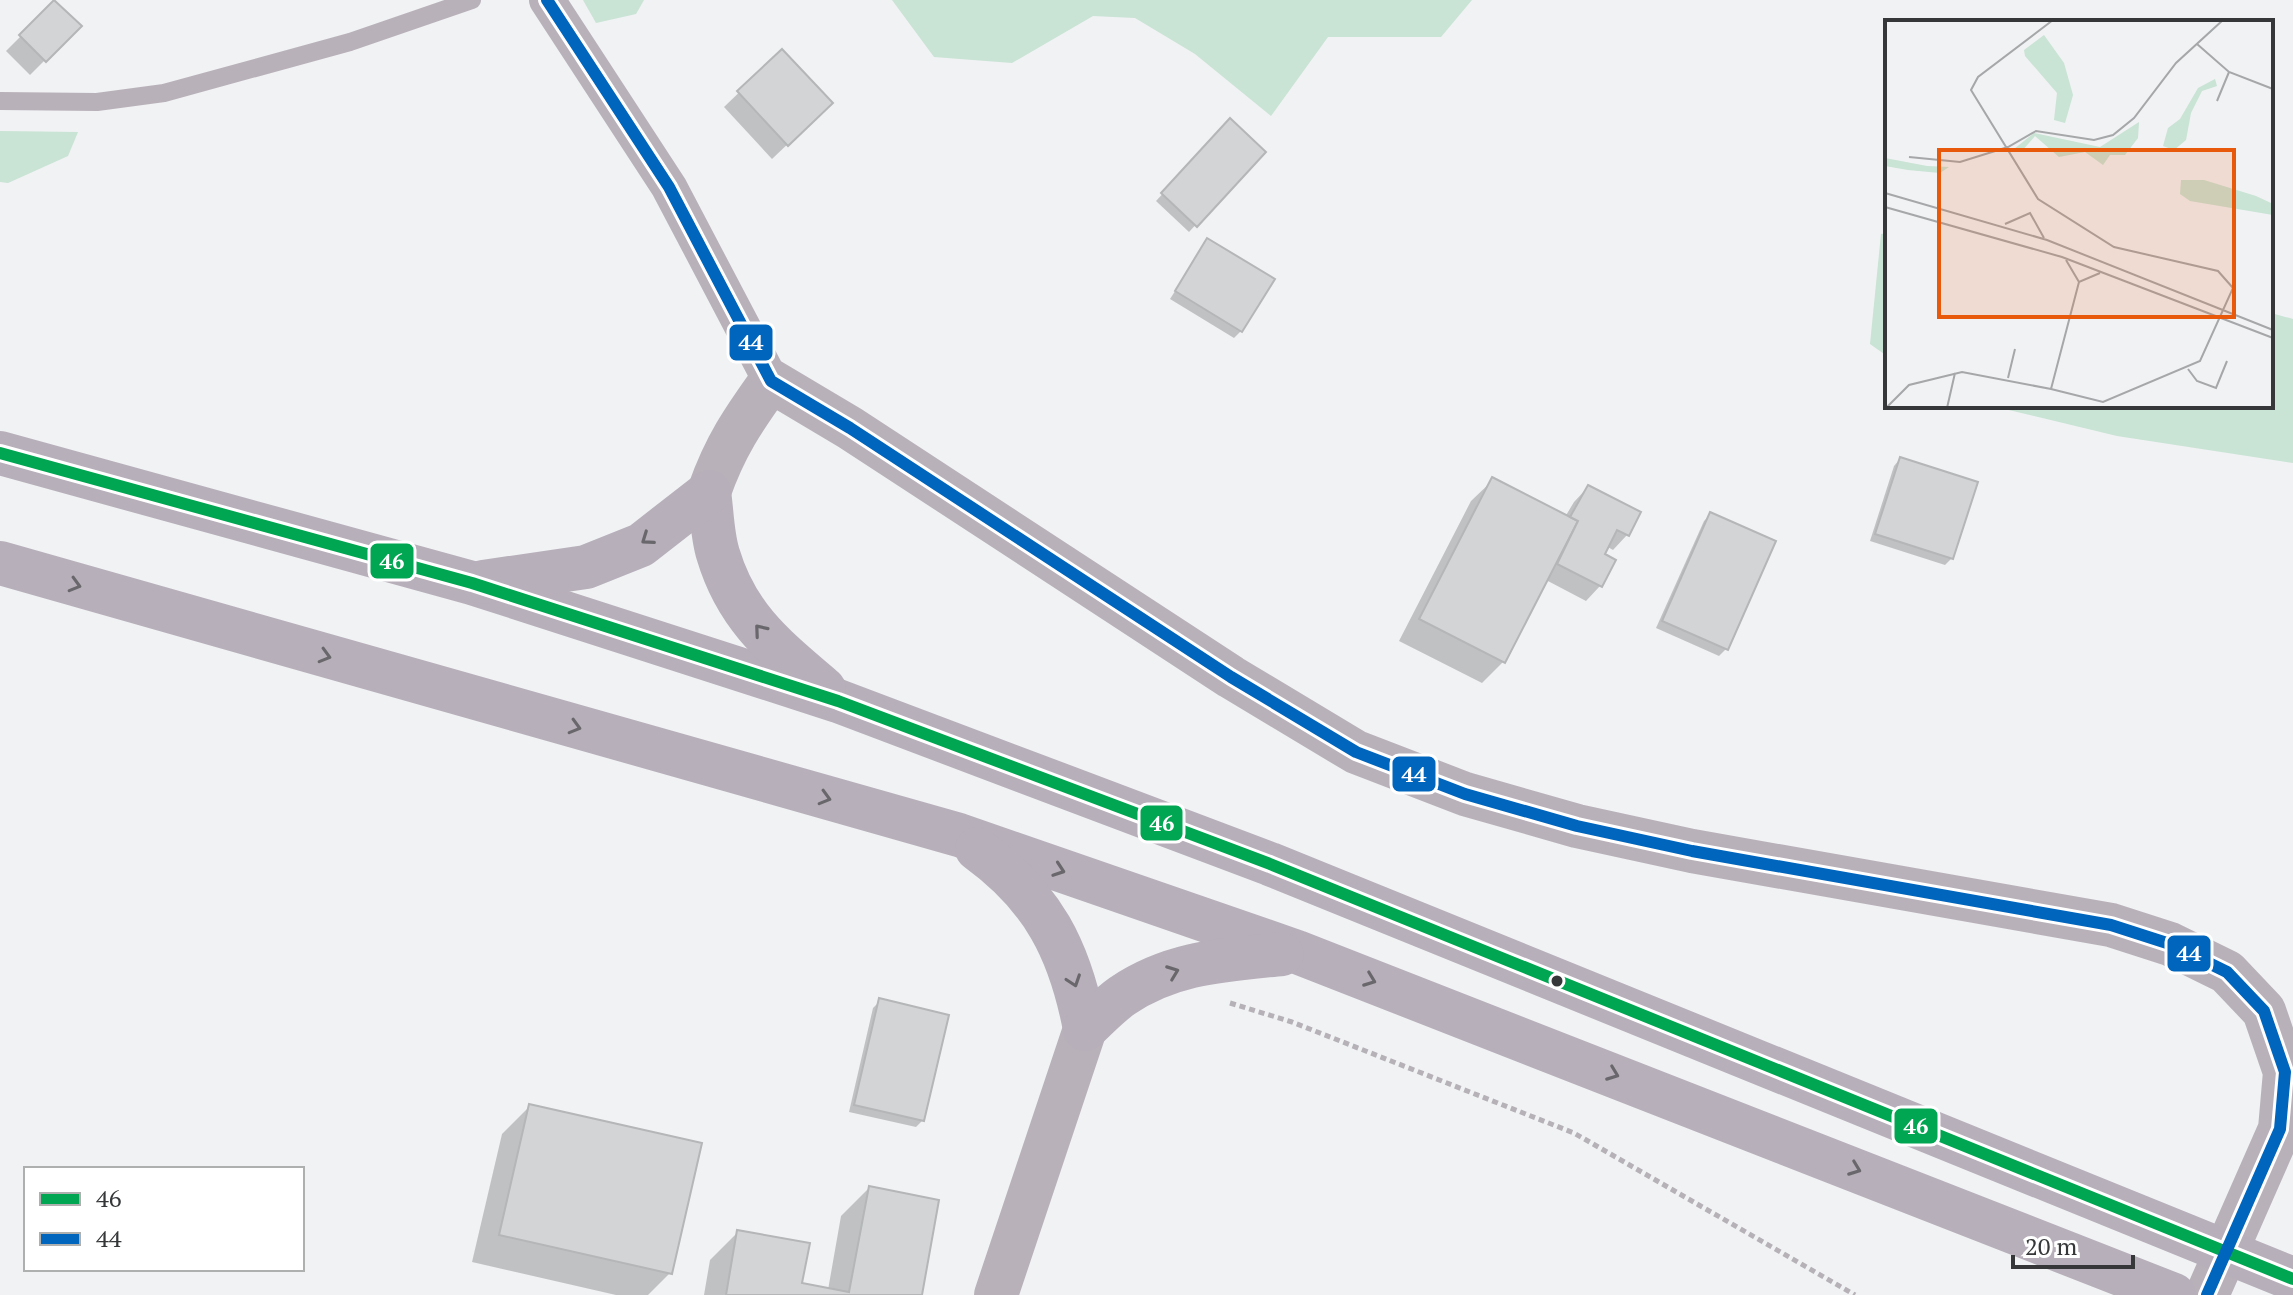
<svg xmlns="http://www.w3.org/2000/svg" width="2293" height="1295" font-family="'PT Serif',serif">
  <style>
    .green { fill: #c9e3d4 }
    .shadow { fill: #0003 }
    .building { fill: #d2d4d6; stroke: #b4b6b7; stroke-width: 2 }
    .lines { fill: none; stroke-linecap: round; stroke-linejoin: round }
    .path { stroke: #b5b1b7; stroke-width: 5; stroke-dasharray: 6 4; stroke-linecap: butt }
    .service { stroke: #b9b1b9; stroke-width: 18 }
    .minor { stroke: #b9b1b9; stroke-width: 36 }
    .tertiary { stroke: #b9b1b9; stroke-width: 44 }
    .trunk { stroke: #b7afba; stroke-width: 44 }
    .bus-1-casing { stroke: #fff; stroke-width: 18 }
    .bus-2-casing { stroke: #fff; stroke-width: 18 }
    .bus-1 { stroke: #00a651; stroke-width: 12 }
    .bus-2 { stroke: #0065bd; stroke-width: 12 }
    .oneway { stroke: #69676c }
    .bus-dot { fill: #353738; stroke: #fff; stroke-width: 3 }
    .inset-road { fill: none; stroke: #a5a7a9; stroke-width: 2 }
    .view { fill: #e8590c; fill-opacity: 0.15; stroke: #e8590c; stroke-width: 4 }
    .inset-edge { fill: none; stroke: #353738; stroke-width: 4 }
    .line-badge { stroke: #fff; stroke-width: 3 }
    .badge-label { font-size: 22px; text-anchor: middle; font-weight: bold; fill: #fff }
  </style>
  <rect width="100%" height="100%" fill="#f0f2f4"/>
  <g class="green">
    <polygon points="583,0 644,0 636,14 596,23"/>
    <polygon points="892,0 1472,0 1441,37 1328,37 1271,116 1195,54 1135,18 1093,16 1012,63 934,57"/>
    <polygon points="0,131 78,132 68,156 8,183 0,182"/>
    <polygon points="1887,233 1887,356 1870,344 1881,234"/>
    <polygon points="2271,313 2293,319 2293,463 2117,436 1992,406 2271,406"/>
  </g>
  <g class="shadow">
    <polygon points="55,2 79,26 30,75 6,51"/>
    <polygon points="782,51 831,103 772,159 724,107"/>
    <polygon points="1230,121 1263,152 1189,232 1156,201"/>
    <polygon points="1207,241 1241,331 1234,338 1170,299"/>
    <polygon points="1900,459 1952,558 1945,565 1870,541 1894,466"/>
    <polygon points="1493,480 1565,517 1574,502 1588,487 1627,535 1613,550 1606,546 1602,555 1613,561 1600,586 1586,601 1546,580 1503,662 1482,683 1399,641 1471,501"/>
    <polygon points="1711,514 1773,542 1726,649 1719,656 1656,628 1704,521"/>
    <polygon points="880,1001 923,1120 916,1127 849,1112 873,1008"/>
    <polygon points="530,1106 670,1273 648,1295 616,1295 472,1262 502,1134"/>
    <polygon points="869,1188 920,1295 704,1295 710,1260 738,1232 800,1285 828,1290 841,1216"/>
  </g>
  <g class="building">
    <polygon points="54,0 82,26 46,62 19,35"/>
    <polygon points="782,49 833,103 788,146 737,91"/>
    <polygon points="1230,118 1266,152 1197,227 1161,193"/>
    <polygon points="1207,238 1275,279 1242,332 1175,291"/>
    <polygon points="1900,457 1978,482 1953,559 1875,534"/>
    <polygon points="1492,477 1578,521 1505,663 1419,619"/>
    <polygon points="1588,485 1641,512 1629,536 1617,530 1605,554 1616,560 1602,587 1557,564 1578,521 1570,517"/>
    <polygon points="1710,512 1776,541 1728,650 1662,621"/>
    <polygon points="879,998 949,1015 924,1121 854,1105"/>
    <polygon points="529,1104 702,1143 672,1274 499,1235"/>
    <polygon points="869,1186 939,1200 922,1295 726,1295 737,1230 810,1243 802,1283 849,1292"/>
  </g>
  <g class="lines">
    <polyline class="path" points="1230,1003 1292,1022 1574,1133 1855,1295"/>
    <polyline class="service" points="0,101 97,102 164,93 350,42 472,0"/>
    <polyline class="minor" points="547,0 669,187 771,381"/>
    <g class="tertiary">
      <path d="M709,492C725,446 743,420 771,381L850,428L1231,677L1356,752L1465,794L1577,826L1692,851L2111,925L2170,944L2227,972L2264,1011L2285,1072L2280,1129L2207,1295"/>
      <polyline points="996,1295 1085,1029"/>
    </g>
    <g class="trunk">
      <polyline points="0,453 472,583 838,701 1270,864 2293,1279"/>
      <path d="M709,492C712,512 712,535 718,554C737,618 775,647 824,689"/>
      <polyline points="0,563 959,835 1297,952 2174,1295"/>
      <polyline points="483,582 586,567 641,545 709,492"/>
      <path d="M977,849C1043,897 1070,950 1085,1029"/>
      <path d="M1085,1029C1097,1018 1109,1005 1122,996C1172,962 1224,960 1282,954"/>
    </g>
    <g class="bus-1-casing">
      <polyline id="bus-1" points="0,453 472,583 838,701 1270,864 2293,1279"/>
    </g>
    <g class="bus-2-casing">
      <polyline id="bus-2" points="547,0 669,187 771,381 850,428 1231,677 1356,752 1465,794 1577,826 1692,851 2111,925 2170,944 2227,972 2264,1011 2285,1072 2280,1129 2207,1295"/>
    </g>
    <use href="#bus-1" class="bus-1"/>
    <use href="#bus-2" class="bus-2"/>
  </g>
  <defs><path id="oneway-chevron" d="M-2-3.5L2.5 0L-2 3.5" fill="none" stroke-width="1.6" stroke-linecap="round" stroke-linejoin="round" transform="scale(2)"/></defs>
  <g class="oneway">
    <use href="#oneway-chevron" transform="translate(647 539) rotate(145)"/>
    <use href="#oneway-chevron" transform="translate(75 585) rotate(16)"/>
    <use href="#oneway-chevron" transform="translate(760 630) rotate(-130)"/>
    <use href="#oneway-chevron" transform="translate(325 656) rotate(16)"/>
    <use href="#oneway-chevron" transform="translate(575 727) rotate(16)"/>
    <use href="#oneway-chevron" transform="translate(825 798) rotate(16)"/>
    <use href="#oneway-chevron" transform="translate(1059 870) rotate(19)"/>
    <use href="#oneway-chevron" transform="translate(1173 972) rotate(-21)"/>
    <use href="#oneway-chevron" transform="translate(1370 980) rotate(21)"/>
    <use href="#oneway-chevron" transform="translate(1074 981) rotate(71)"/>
    <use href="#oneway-chevron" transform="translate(1613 1074) rotate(21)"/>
    <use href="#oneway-chevron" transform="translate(1855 1169) rotate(21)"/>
  </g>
  <circle class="bus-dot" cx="1557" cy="981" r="7"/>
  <g transform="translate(1885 20)">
    <rect width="388" height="388" fill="#f0f2f4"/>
    <path d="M159,15L179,43L188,75L180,103L169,100L172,73L140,36L139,30ZM330,59L332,66L317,71L306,93L301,120L289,130L278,126L283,108L295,99L313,68ZM254,102L253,118L240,135H225L218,145L200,132L174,137L150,116L136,132L129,129L149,113L215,127ZM0,138L42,146L64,147L55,153L23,150L0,146ZM296,160H319L371,176L388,184V195L305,181L295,174Z" fill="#c9e3d4"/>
    <path class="inset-road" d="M168,0L93,57L86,70L153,179L229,227L333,251L348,268L315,341L218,382L166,369L194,262M312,24L344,52L388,69M332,81L344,52M24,137L75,142L123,127L151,111L209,120L228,115L249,98L291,43L338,0M0,173L162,220L388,310M0,187L177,237L388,318M120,204L145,193L159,218M181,240L194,262L215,253M303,349L312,361L331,368L342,341M123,358L130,329M1,388L24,365L77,352L166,369M62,388L70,353"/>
    <path class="view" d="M54,130H349V297H54Z"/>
    <rect width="388" height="388" class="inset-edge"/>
  </g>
  <g class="line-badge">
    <rect x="728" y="323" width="46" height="39" rx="8" fill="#0065bd"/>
    <rect x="369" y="542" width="46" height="38" rx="8" fill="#00a651"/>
    <rect x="1391" y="755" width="46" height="38" rx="8" fill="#0065bd"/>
    <rect x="1139" y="804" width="45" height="38" rx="8" fill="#00a651"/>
    <rect x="2166" y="934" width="46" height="39" rx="8" fill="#0065bd"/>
    <rect x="1893" y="1107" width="46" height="38" rx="8" fill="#00a651"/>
  </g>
  <g class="badge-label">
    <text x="751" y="350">44</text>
    <text x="392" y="569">46</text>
    <text x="1414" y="782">44</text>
    <text x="1162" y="831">46</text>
    <text x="2189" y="961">44</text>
    <text x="1916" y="1134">46</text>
  </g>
  <rect x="24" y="1167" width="280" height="104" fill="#ffffff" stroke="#aeafaf" stroke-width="2"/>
  <rect x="40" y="1193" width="40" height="12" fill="#00a651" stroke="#aeafaf" stroke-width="2"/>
  <text x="96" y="1207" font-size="24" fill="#353738">46</text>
  <rect x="40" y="1233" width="40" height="12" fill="#0065bd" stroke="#aeafaf" stroke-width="2"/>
  <text x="96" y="1247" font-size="24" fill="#353738">44</text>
  <path d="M2013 1255v12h120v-12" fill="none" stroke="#353738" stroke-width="4"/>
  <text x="2025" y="1255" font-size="24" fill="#353738" stroke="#ffffff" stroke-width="6" paint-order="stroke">20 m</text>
</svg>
